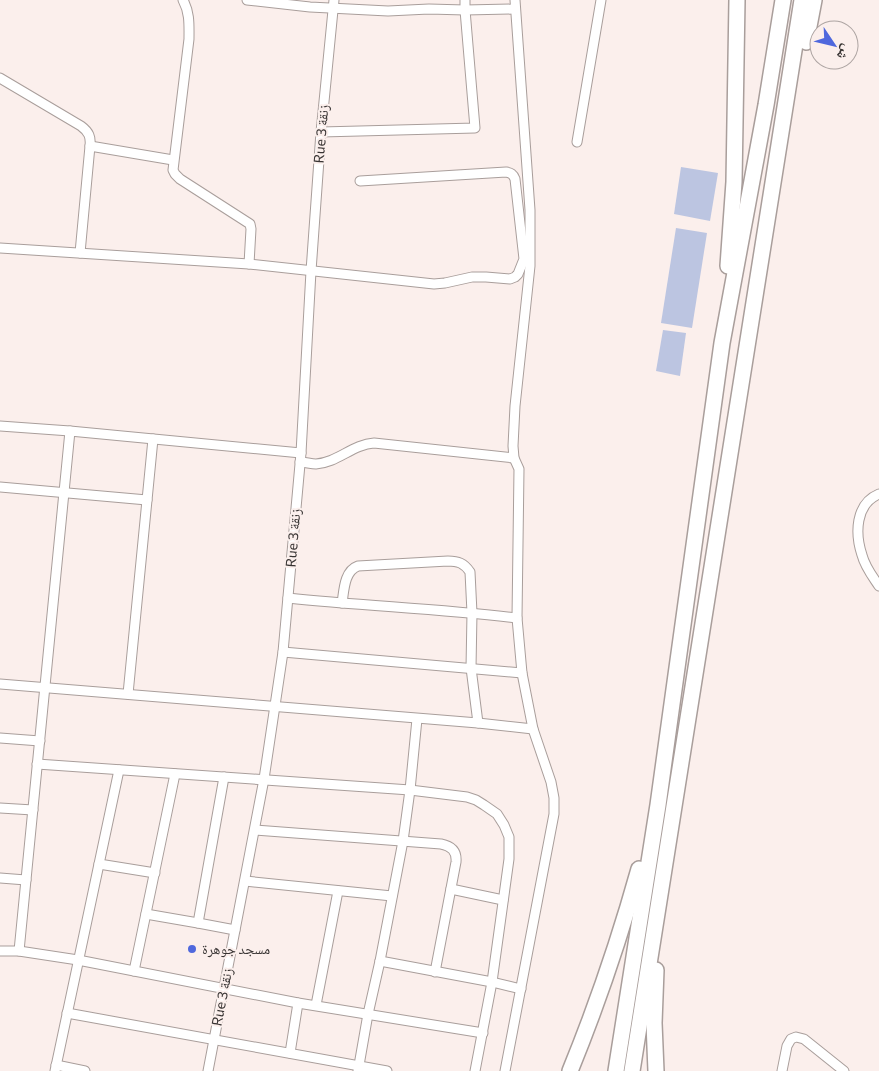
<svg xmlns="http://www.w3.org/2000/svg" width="879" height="1071" font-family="Commissioner,'Noto Naskh Arabic',sans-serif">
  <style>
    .green { fill: #bcc5e1 }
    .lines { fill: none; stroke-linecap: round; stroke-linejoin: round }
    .minor-casing { stroke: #a99e9b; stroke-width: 11 }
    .trunk-casing { stroke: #a99e9b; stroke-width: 18 }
    .minor { stroke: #fff; stroke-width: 9 }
    .trunk { stroke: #fff; stroke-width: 15 }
    .poi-dot { fill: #4f68dd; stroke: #fbefec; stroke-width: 2 }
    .labels { text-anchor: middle; stroke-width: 4; stroke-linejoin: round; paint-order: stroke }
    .street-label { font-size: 14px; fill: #383433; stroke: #fbefec }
    .poi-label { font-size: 14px; fill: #383433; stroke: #fbefec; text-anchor: start }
  </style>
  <rect width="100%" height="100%" fill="#fbefec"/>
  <g class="green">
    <polygon points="681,167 718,173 710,221 674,214"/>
    <polygon points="676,228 707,233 692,328 661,323"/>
    <polygon points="663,330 686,333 680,376 656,371"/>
  </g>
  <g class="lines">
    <g class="minor-casing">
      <g id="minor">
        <path d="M183,0C190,13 189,25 189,39L173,170L175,174L180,179L250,224L251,229L249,264"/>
        <polyline points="247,0 310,7 388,11 429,9 465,10 515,9"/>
        <path d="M0,78L81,126C89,132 91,137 90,146L80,253"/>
        <polyline points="321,132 475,128 465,10 465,0"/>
        <polyline points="577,142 601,0"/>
        <polyline points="90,146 173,160"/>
        <path d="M0,248L249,264L434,284L445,283L472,277H486L510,279L515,277L518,274L524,259L515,179C513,174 511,173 506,172L360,181"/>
        <polyline points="0,426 70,431 301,453"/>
        <path d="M300,462C305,462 311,464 316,464C337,463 353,444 374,443L514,458"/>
        <polyline points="0,487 147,500"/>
        <path d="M879,494C855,504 855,534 862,555C865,567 873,577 879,586"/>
        <path d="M288,598C364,606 441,609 517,618"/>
        <path d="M342,603C344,591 344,571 358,566L448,561C458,561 464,563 470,572L472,613L471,668L478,723"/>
        <polyline points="283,652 522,673"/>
        <polyline points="0,684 478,723 533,729"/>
        <polyline points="128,694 153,439"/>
        <polyline points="0,738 40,741"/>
        <polyline points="37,764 410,790 467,797 476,800 484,805 497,814 504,825 509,837 509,859 492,982 475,1071"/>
        <polyline points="0,808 33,810"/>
        <path d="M255,830L441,844C451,846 457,851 456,862L435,972"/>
        <polyline points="99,864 155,873"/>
        <polyline points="0,878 26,880"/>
        <polyline points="245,881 392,896"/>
        <polyline points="451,889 503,900"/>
        <polyline points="146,914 198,923 235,930"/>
        <polyline points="198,923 224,777"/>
        <polyline points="0,951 19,951 78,960 298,1003 483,1033"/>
        <polyline points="19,951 70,431"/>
        <polyline points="380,961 492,982 521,989"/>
        <polyline points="134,971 175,774"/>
        <polyline points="316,1005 338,891"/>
        <polyline points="67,1013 387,1071"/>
        <polyline points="290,1053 298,1003"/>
        <polyline points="56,1065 85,1071"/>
        <polyline points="55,1071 119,770"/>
        <polyline points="208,1071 264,779 283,652 301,453 311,271 321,132 334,0"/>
        <polyline points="358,1071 368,1014 380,961 403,841 410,790 417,719"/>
        <polyline points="505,1071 554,814 554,798 551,782 533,729 522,673 517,618 519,469 514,458 513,446 515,406 530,266 530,210 515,0"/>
        <polyline points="782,1071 787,1046 791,1039 796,1037 804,1039 844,1071"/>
      </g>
    </g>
    <g class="trunk-casing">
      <g id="trunk">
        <polyline points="806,42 814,0"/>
        <polyline points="728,266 734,182 737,0"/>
        <path d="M570,1071C597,1005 620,937 639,869"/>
        <polyline points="616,1071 658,805 722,343 766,105 783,0"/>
        <polyline points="632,1071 802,0"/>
        <polyline points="656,1071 654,1023 656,970"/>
      </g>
    </g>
    <use href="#minor" class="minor"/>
    <use href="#trunk" class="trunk"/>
  </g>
  <circle class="poi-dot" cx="192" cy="949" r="5"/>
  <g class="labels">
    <g class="street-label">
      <text transform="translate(321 134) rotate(-85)" y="5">Rue 3 زنقة</text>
      <text transform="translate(293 538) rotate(-85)" y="5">Rue 3 زنقة</text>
      <text transform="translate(222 997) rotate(-79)" y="5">Rue 3 زنقة</text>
    </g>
    <g class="poi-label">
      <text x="202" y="954">مسجد جوهرة</text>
    </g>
  </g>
  <g transform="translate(834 45) rotate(125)"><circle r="24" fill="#fbefec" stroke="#ada4a2"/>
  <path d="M0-4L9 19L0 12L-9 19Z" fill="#4f68dd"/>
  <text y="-8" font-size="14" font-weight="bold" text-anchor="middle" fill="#383433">ش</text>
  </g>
</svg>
